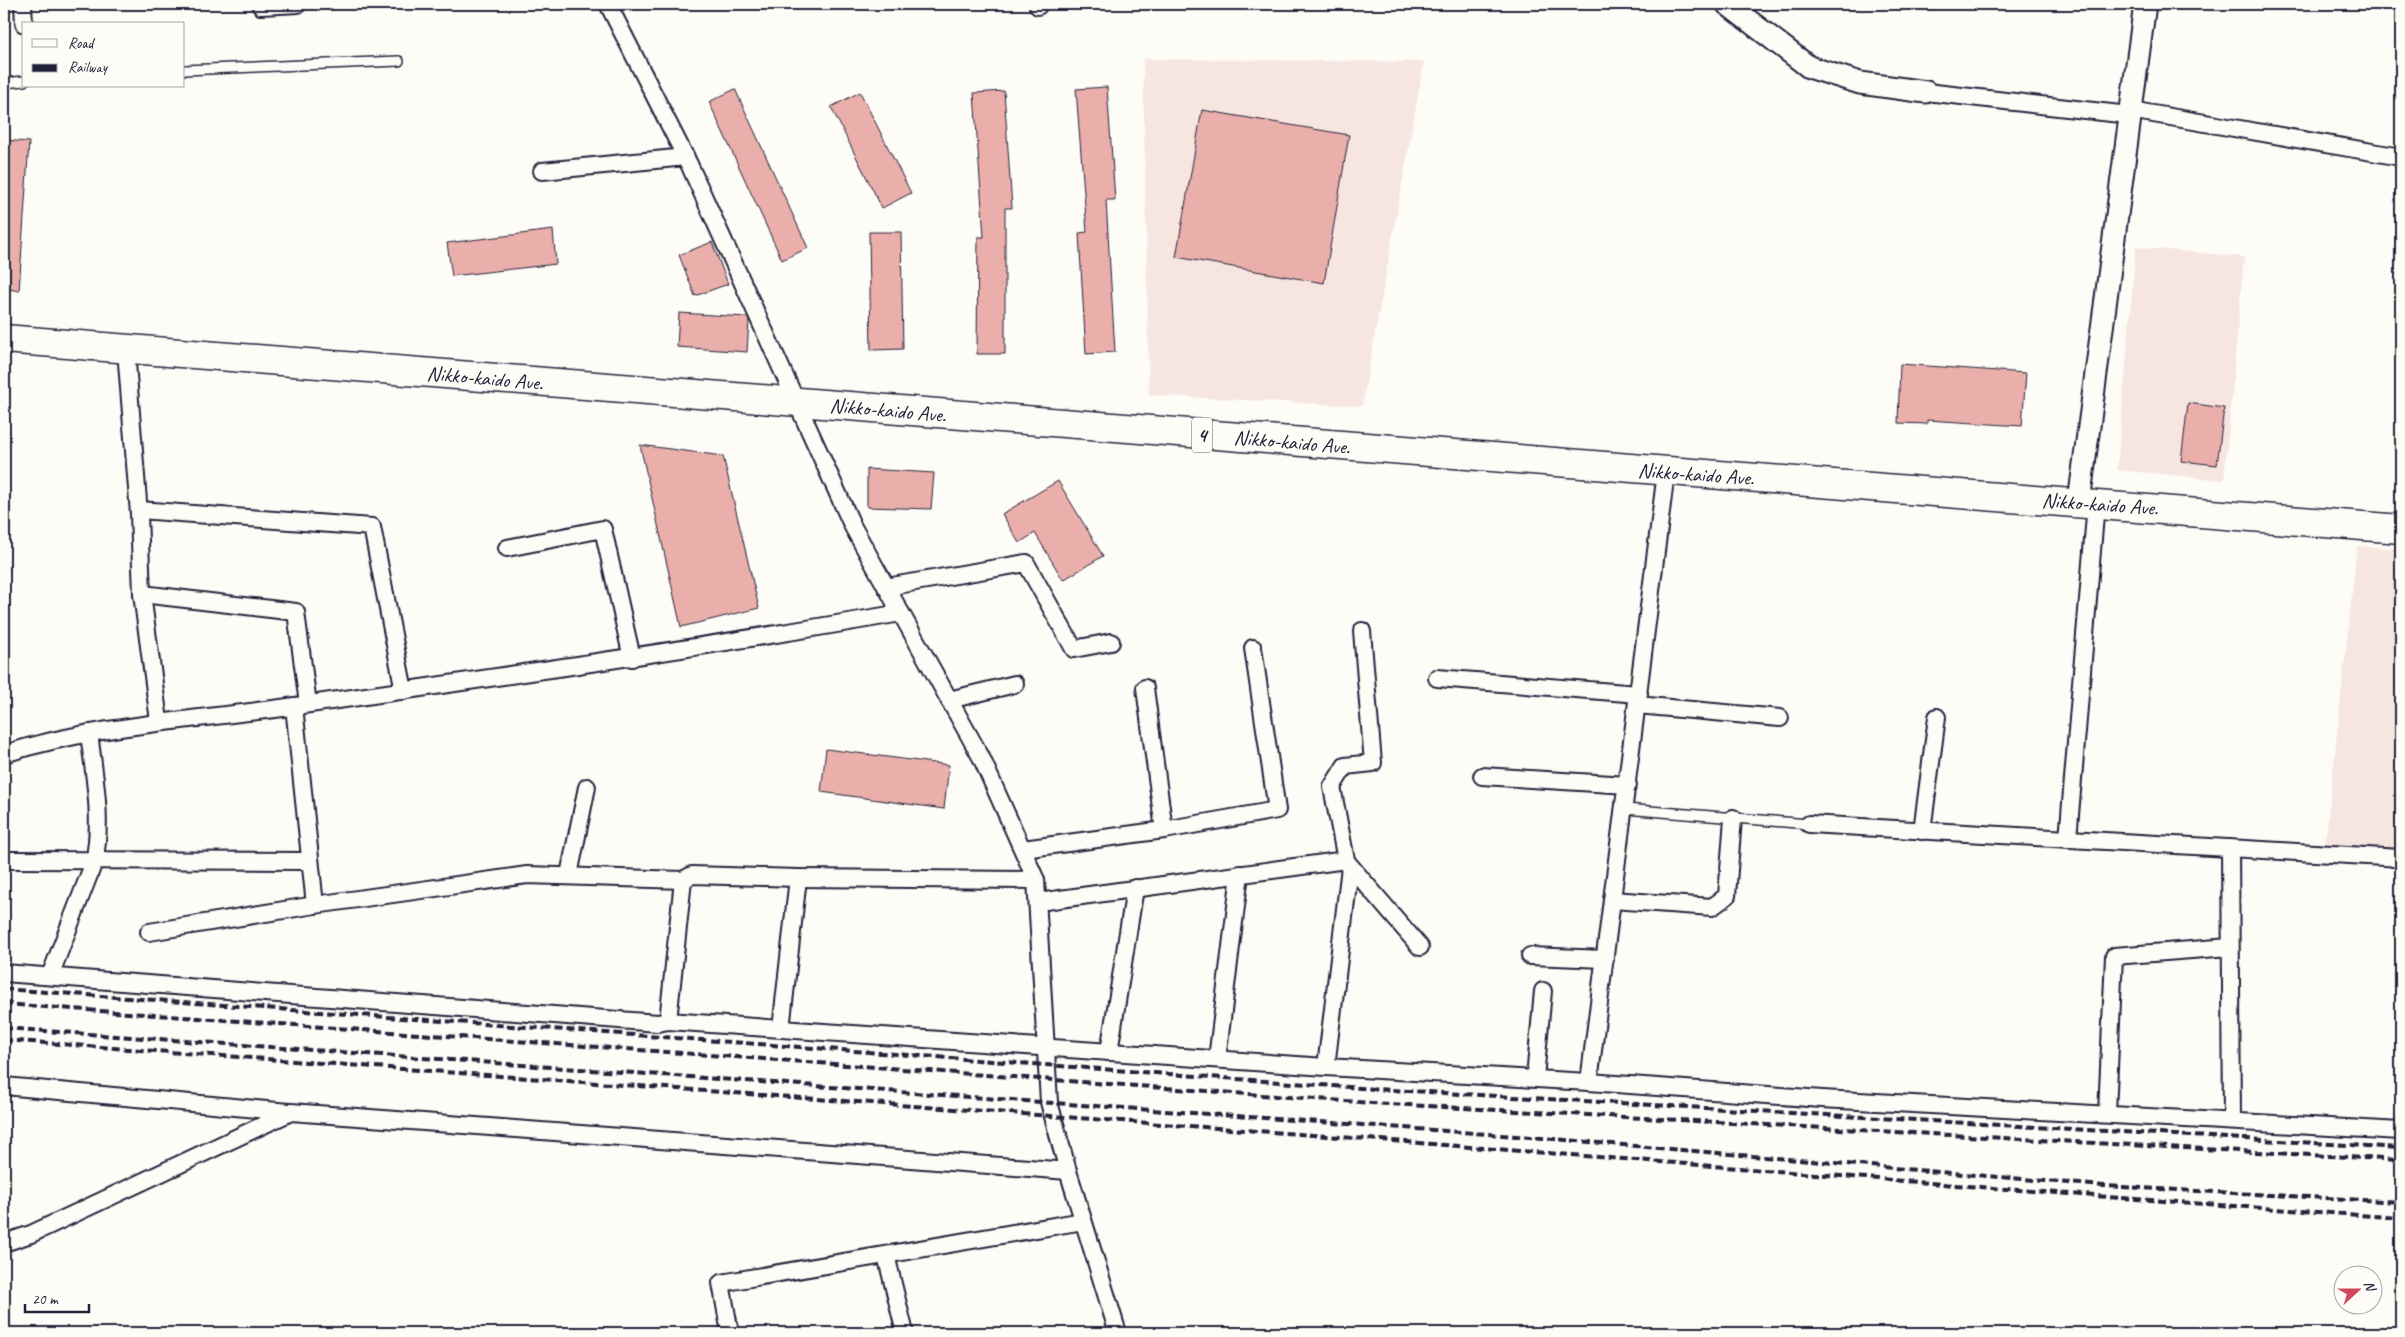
<svg xmlns="http://www.w3.org/2000/svg" width="2405" height="1337" font-family="Caveat,sans-serif">
  <style>
    .built { fill: #f7e5e0 }
    .building { fill: #eaafaa; stroke: #22223b }
    .lines { fill: none; stroke-linecap: round; stroke-linejoin: round }
    .service-casing { stroke: #22223b; stroke-width: 12 }
    .minor-casing { stroke: #22223b; stroke-width: 20 }
    .tertiary-casing { stroke: #22223b; stroke-width: 25 }
    .trunk-casing { stroke: #22223b; stroke-width: 31 }
    .service { stroke: #fdfcf7; stroke-width: 9 }
    .minor { stroke: #fdfcf7; stroke-width: 16 }
    .tertiary { stroke: #fdfcf7; stroke-width: 21 }
    .trunk { stroke: #fdfcf7; stroke-width: 28 }
    .rail { stroke: #22223b; stroke-width: 4; stroke-dasharray: 8 4; stroke-linecap: butt }
    .labels { text-anchor: middle; stroke-width: 4.5; stroke-linejoin: round; paint-order: stroke }
    .shield { fill: #fdfcf7; stroke: #646373; stroke-width: 1 }
    .shield-label { font-size: 20px; font-weight: bold; fill: #22223b }
    .street-label { font-size: 21px; fill: #22223b; stroke: #fdfcf7 }
  </style>
  <rect width="100%" height="100%" fill="#fdfcf7"/>
  <filter id="ink" filterUnits="userSpaceOnUse"><feTurbulence type="fractalNoise" baseFrequency=".02" numOctaves="2"/><feDisplacementMap in="SourceGraphic" scale="10" xChannelSelector="R" yChannelSelector="G"/><feConvolveMatrix kernelMatrix="1 2 1 2 8 2 1 2 1" color-interpolation-filters="sRGB"/></filter>
  <g filter="url(#ink)">
    <g class="built">
      <polygon points="1143,59 1424,62 1362,406 1149,395"/>
      <polygon points="2136,247 2244,257 2224,480 2117,470"/>
      <polygon points="2357,546 2401,549 2401,851 2325,847"/>
    </g>
    <g class="building">
      <polygon points="1107,87 1115,200 1106,200 1115,352 1086,354 1079,233 1087,232 1076,89"/>
      <polygon points="735,89 808,248 782,260 709,102"/>
      <polygon points="1004,91 1012,208 1005,208 1005,354 977,354 978,237 984,237 974,93"/>
      <polygon points="860,92 911,193 882,208 831,107"/>
      <polygon points="1202,110 1349,135 1324,283 1176,257"/>
      <polygon points="4,140 29,142 19,291 4,288"/>
      <polygon points="553,230 556,264 452,276 447,243"/>
      <polygon points="869,232 901,232 903,349 871,350"/>
      <polygon points="712,242 728,284 695,296 679,255"/>
      <polygon points="679,313 747,317 749,321 747,352 677,347"/>
      <polygon points="1900,364 2026,373 2022,426 1927,420 1927,424 1898,423"/>
      <polygon points="2188,403 2224,408 2217,465 2181,461"/>
      <polygon points="640,445 723,456 759,608 681,627"/>
      <polygon points="867,469 934,473 931,509 867,507"/>
      <polygon points="1058,481 1103,556 1063,580 1035,533 1019,543 1002,514"/>
      <polygon points="826,749 949,765 944,809 821,792"/>
    </g>
    <g class="lines">
      <g class="service-casing">
        <g id="service">
          <polyline points="184,70 399,61"/>
          <polyline points="4,83 24,81"/>
          <polyline points="1625,809 1809,824"/>
        </g>
      </g>
      <g class="minor-casing">
        <g id="minor">
          <polyline points="23,4 24,24"/>
          <polyline points="260,4 261,6 298,4"/>
          <polyline points="608,4 689,164 853,527 981,757 1036,880 1049,1102 1068,1171 1118,1333"/>
          <polyline points="1038,6 1038,4"/>
          <polyline points="1926,92 2129,115"/>
          <polyline points="2130,110 2401,157"/>
          <polyline points="542,171 686,157"/>
          <polyline points="126,350 139,514 142,594 159,721"/>
          <polyline points="139,510 372,527 404,691"/>
          <polyline points="507,548 603,529 632,658"/>
          <polyline points="886,587 1026,563 1074,649 1111,642"/>
          <polyline points="142,594 296,612 308,704"/>
          <polyline points="1437,678 1639,694"/>
          <polyline points="1145,688 1164,830"/>
          <polyline points="949,700 1015,684"/>
          <polyline points="1637,705 1780,718"/>
          <polyline points="294,706 315,905"/>
          <path d="M4,754C99,724 198,720 296,706C498,677 700,648 901,613"/>
          <polyline points="1482,776 1628,785"/>
          <polyline points="1809,824 2401,858"/>
          <polyline points="1922,831 1937,717"/>
          <polyline points="2068,839 2096,503"/>
          <polyline points="2230,848 2232,1120"/>
          <polyline points="1023,849 1164,830 1277,810 1253,648"/>
          <polyline points="4,860 309,861"/>
          <polyline points="1347,862 1420,947"/>
          <polyline points="569,875 587,787"/>
          <polyline points="1612,900 1712,907 1727,896 1733,818"/>
          <polyline points="1038,902 1346,860 1332,787 1345,766 1373,763 1362,631"/>
          <polyline points="149,932 315,905 527,875 683,880 692,875 798,878 1036,880"/>
          <polyline points="1530,956 1605,959"/>
          <polyline points="4,973 658,1023 668,1021 1326,1067 1589,1082 1822,1099 2401,1131"/>
          <path d="M50,976L94,862C103,820 94,775 89,733"/>
          <polyline points="668,1021 683,880"/>
          <polyline points="781,1029 798,878"/>
          <polyline points="1109,1052 1135,888"/>
          <polyline points="1217,1059 1240,874"/>
          <polyline points="1326,1067 1350,867"/>
          <polyline points="1535,1078 1543,991"/>
          <polyline points="1589,1082 1666,472"/>
          <polyline points="4,1086 289,1112"/>
          <polyline points="2107,1113 2114,956 2230,947"/>
          <polyline points="4,1243 31,1234 291,1112 1068,1171"/>
          <polyline points="886,1255 905,1333"/>
          <polyline points="730,1333 721,1283 1083,1221"/>
        </g>
      </g>
      <g class="tertiary-casing">
        <g id="tertiary">
          <polyline points="1727,4 1809,67 1860,83 1926,92"/>
          <polyline points="2079,502 2145,4"/>
        </g>
      </g>
      <g class="trunk-casing">
        <polyline id="trunk" points="4,339 2401,529"/>
      </g>
      <use href="#service" class="service"/>
      <use href="#minor" class="minor"/>
      <use href="#tertiary" class="tertiary"/>
      <use href="#trunk" class="trunk"/>
      <g class="rail">
        <polyline points="4,989 1375,1089 2401,1148"/>
        <polyline points="4,1004 1372,1103 2401,1160"/>
        <polyline points="4,1028 1530,1137 2104,1186 2401,1202"/>
        <polyline points="4,1040 1368,1139 2108,1197 2401,1218"/>
      </g>
    </g>
  </g>
  <g class="labels">
    <rect class="shield" x="1192" y="417.5" width="20" height="35" rx="4"/>
    <g class="shield-label">
      <text x="1202" y="442">4</text>
    </g>
    <g class="street-label">
      <text transform="translate(485 378) rotate(5)" y="7">Nikko-kaido Ave.</text>
      <text transform="translate(888 410) rotate(5)" y="7">Nikko-kaido Ave.</text>
      <text transform="translate(1292 442) rotate(5)" y="7">Nikko-kaido Ave.</text>
      <text transform="translate(1696 474) rotate(4)" y="7">Nikko-kaido Ave.</text>
      <text transform="translate(2100 504) rotate(4)" y="7">Nikko-kaido Ave.</text>
    </g>
  </g>
  <rect width="2405" height="1337" fill="none" stroke="#fdfcf7" stroke-width="20"/>
  <rect x="10" y="10" width="2385" height="1317" fill="none" stroke="#22223b" stroke-width="2" filter="url(#ink)"/>
  <rect x="22" y="22" width="162" height="65" fill="#fdfcf7" stroke="#a5a5ac"/>
  <rect x="32" y="39" width="25" height="8" fill="#fdfcf7" stroke="#a5a5ac"/>
  <text x="68" y="48" font-size="15" fill="#22223b">Road</text>
  <rect x="32" y="64" width="25" height="8" fill="#22223b" stroke="#a5a5ac"/>
  <text x="68" y="72" font-size="15" fill="#22223b">Railway</text>
  <g transform="translate(2358 1290) rotate(69)"><circle r="24" fill="#fdfcf7" stroke="#a5a5ac"/>
  <path d="M0-4L9 19L0 12L-9 19Z" fill="#d1495b"/>
  <text y="-8" font-size="14" font-weight="bold" text-anchor="middle" fill="#22223b">N</text>
  </g>
  <path d="M25 1304v8h64v-8" fill="none" stroke="#22223b" stroke-width="2.5"/>
  <text x="32" y="1304" font-size="15" fill="#22223b" stroke="#fdfcf7" stroke-width="4" paint-order="stroke">20 m</text>
</svg>
